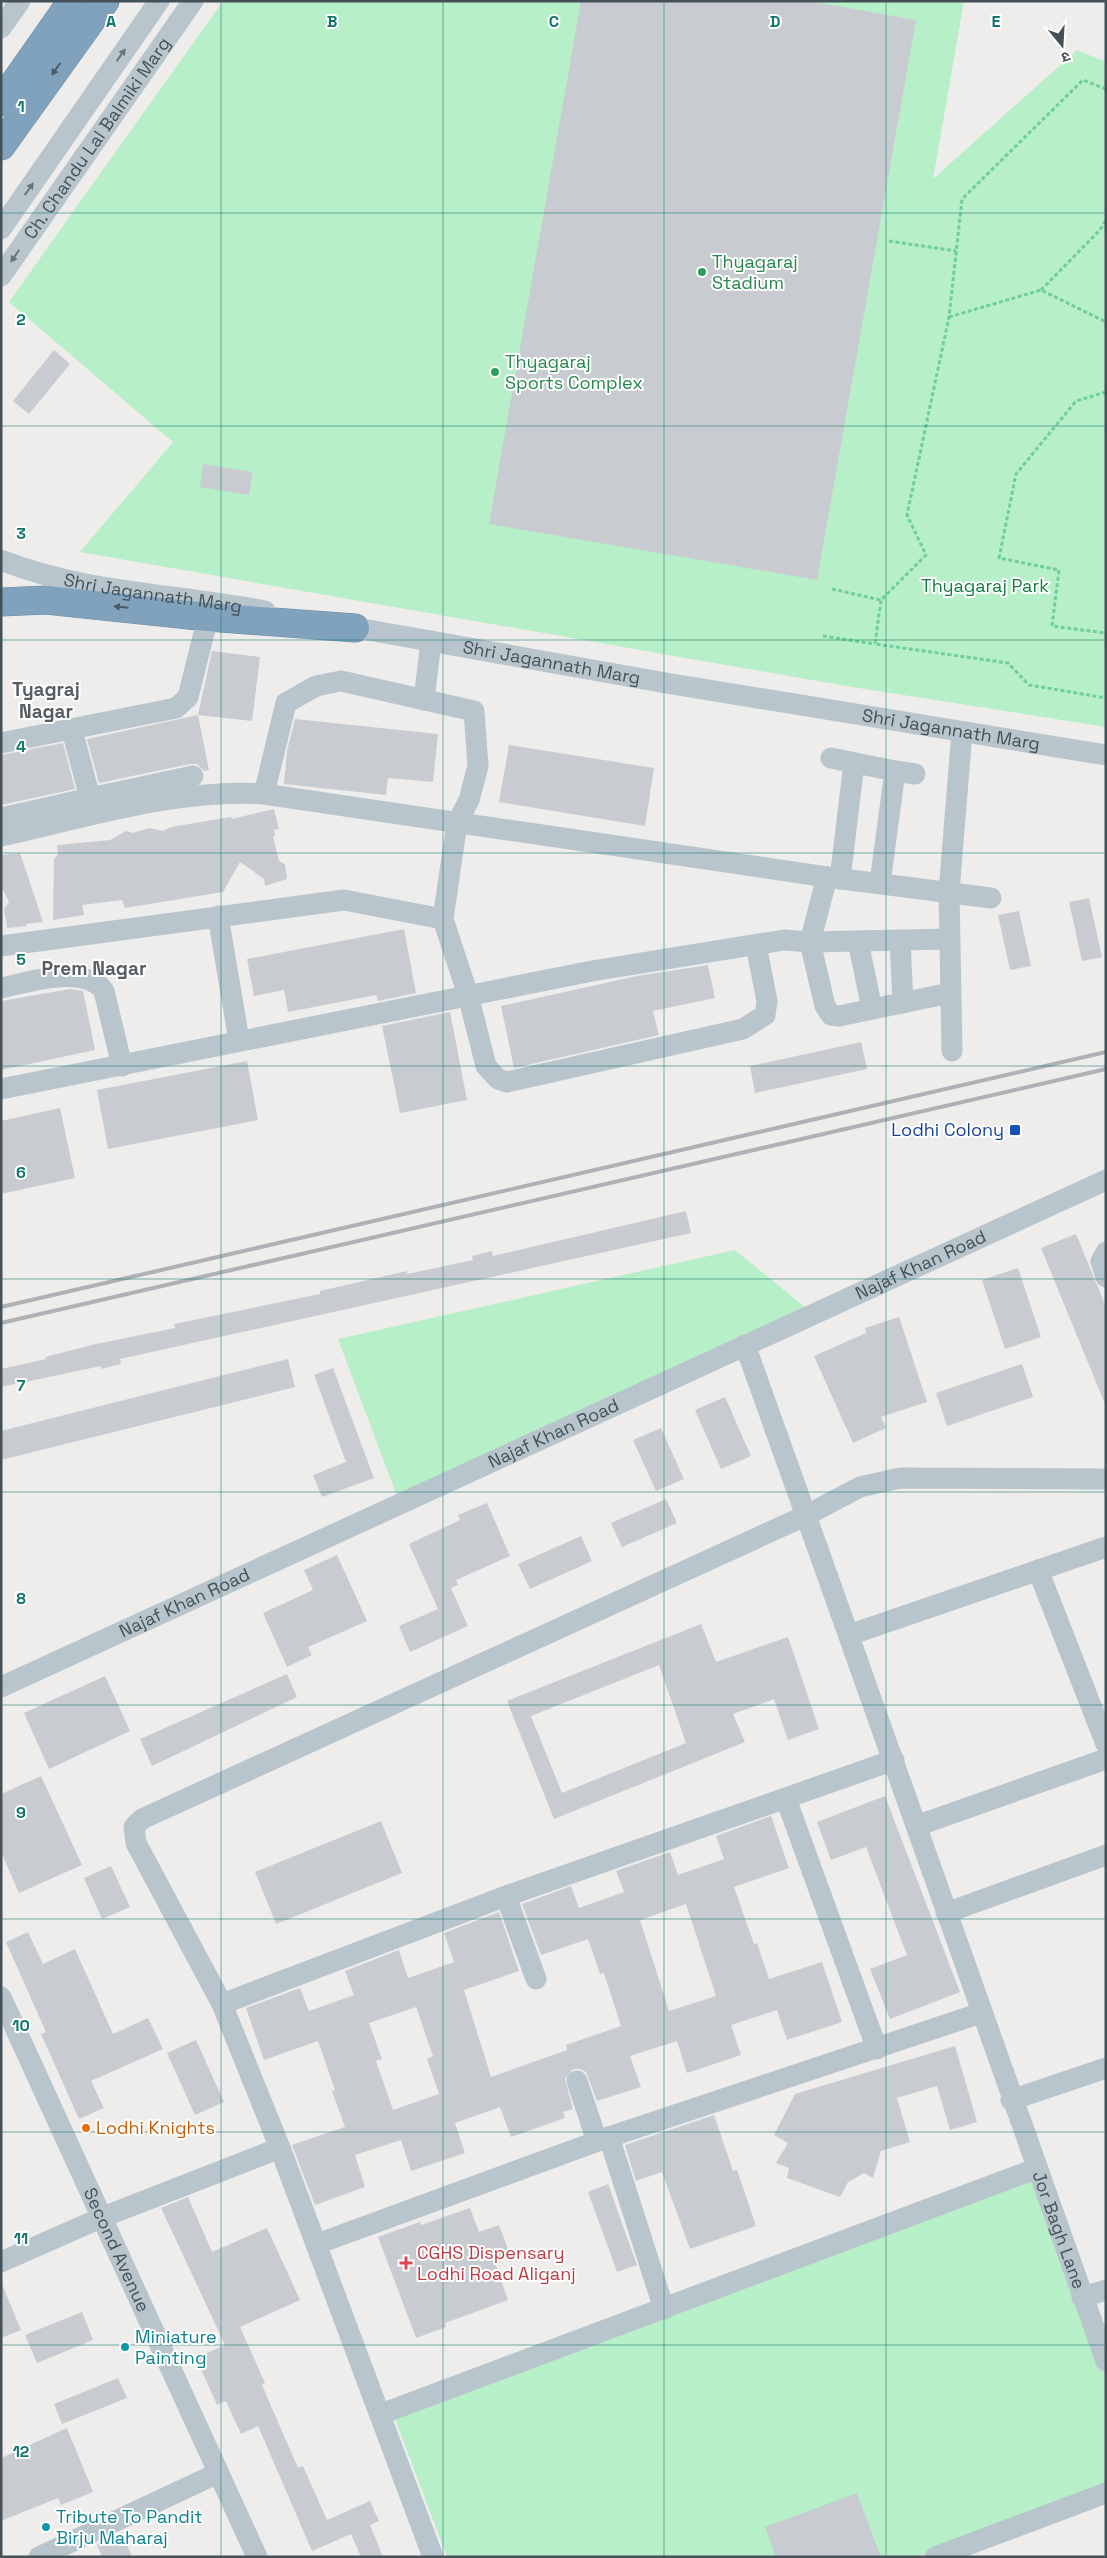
<svg xmlns="http://www.w3.org/2000/svg" width="1107" height="2558" font-family="'Space Grotesk','Noto Sans Devanagari',sans-serif">
  <style>
    .green { fill: #b7efc9 }
    .building { fill: #c8ccd1; fill-rule: evenodd }
    .lines { fill: none; stroke-linecap: round; stroke-linejoin: round }
    .highway-casing { stroke: #6d8da9; stroke-width: 29 }
    .path { stroke: #6fce99; stroke-width: 3; stroke-dasharray: 4 2.5; stroke-linecap: butt }
    .minor { stroke: #b9c5cc; stroke-width: 21 }
    .highway { stroke: #81a2bd; stroke-width: 28 }
    .rail { stroke: #aeb2b7; stroke-width: 4 }
    .oneway { fill: #67747c }
    .oneway2 { fill: #4a5963 }
    .grid { fill: none; stroke: #0f766e; stroke-width: 1; stroke-opacity: 0.55 }
    .leisure-dot { fill: #2e9e5b; stroke: #fff; stroke-width: 2 }
    .transit-dot { fill: #1a4fb4; stroke: #fff; stroke-width: 2 }
    .food-dot { fill: #e8710a; stroke: #fff; stroke-width: 2 }
    .health-dot { fill: #e0444e; stroke: #fff; stroke-width: 2 }
    .culture-dot { fill: #0f9aa8; stroke: #fff; stroke-width: 2 }
    .labels { text-anchor: middle; stroke-width: 4; stroke-linejoin: round; paint-order: stroke }
    .street-label { font-size: 18px; fill: #445159; stroke: #fff }
    .leisure-label { font-size: 18px; fill: #27864d; stroke: #fff; text-anchor: start }
    .park-label { font-size: 18px; fill: #147c41; stroke: #fff }
    .transit-label { font-size: 18px; fill: #164399; stroke: #fff; text-anchor: end }
    .food-label { font-size: 18px; fill: #c56008; stroke: #fff; text-anchor: start }
    .health-label { font-size: 18px; fill: #be3a42; stroke: #fff; text-anchor: start }
    .culture-label { font-size: 18px; fill: #0d838f; stroke: #fff; text-anchor: start }
    .neighbourhood-label { font-size: 19px; font-weight: bold; fill: #585d61; stroke: #fff }
    .grid-label { font-size: 16px; text-anchor: middle; font-weight: bold; fill: #0f766e; stroke: #fff; stroke-width: 4; stroke-linejoin: round; paint-order: stroke }
  </style>
  <rect width="100%" height="100%" fill="#efecec"/>
  <g class="green">
    <polygon points="223,1 964,1 933,179 1077,50 1106,62 1106,727 846,686 80,552 173,442 9,302"/>
    <polygon points="735,1250 812,1313 400,1504 338,1339"/>
    <polygon points="1033,2174 1106,2373 1106,2488 917,2557 447,2557 394,2416"/>
  </g>
  <g class="building">
    <polygon points="581,1 809,1 916,20 817,580 489,524"/>
    <polygon points="54,350 70,364 29,414 13,401"/>
    <polygon points="203,464 253,472 249,495 200,487"/>
    <polygon points="212,651 260,657 252,721 198,715"/>
    <polygon points="198,715 209,770 204,771 197,764 190,764 99,783 87,739"/>
    <polygon points="295,719 438,734 433,782 388,778 386,795 284,784 287,751"/>
    <polygon points="63,743 75,789 1,805 1,755"/>
    <polygon points="509,745 654,768 645,826 499,802"/>
    <polygon points="274,809 279,829 274,830 275,836 273,836 279,861 285,864 287,879 265,886 264,879 240,862 223,892 125,908 122,900 82,905 84,915 53,920 54,859 58,854 57,845 110,840 126,831 133,833 149,828 163,831 171,827 231,817 232,819"/>
    <polygon points="20,853 43,922 26,924 27,926 7,928 4,909 9,902 1,886 1,855"/>
    <polygon points="1089,898 1102,957 1082,961 1069,902"/>
    <polygon points="1019,911 1031,966 1010,970 998,915"/>
    <polygon points="404,929 416,993 378,1001 376,995 288,1012 284,990 254,996 247,959"/>
    <polygon points="708,965 715,998 653,1011 659,1035 514,1068 501,1006 637,976"/>
    <polygon points="70,989 83,991 95,1050 1,1070 1,1001"/>
    <polygon points="450,1012 467,1100 400,1113 382,1026"/>
    <polygon points="861,1042 867,1069 755,1093 750,1066"/>
    <polygon points="247,1061 258,1120 108,1149 97,1090"/>
    <polygon points="60,1108 75,1178 1,1194 1,1121"/>
    <polygon points="686,1211 691,1233 120,1359 121,1364 101,1369 101,1366 1,1387 1,1369 46,1359 45,1357 96,1344 175,1328 174,1324 320,1294 320,1291 407,1271 407,1274 473,1260 472,1256 492,1251 493,1256"/>
    <polygon points="1076,1234 1106,1307 1105,1404 1041,1248"/>
    <polygon points="1018,1268 1041,1337 1005,1349 982,1280"/>
    <polygon points="899,1317 927,1402 881,1417 886,1428 853,1443 814,1356 866,1333 865,1328"/>
    <polygon points="288,1359 295,1387 1,1460 1,1431"/>
    <polygon points="1022,1364 1033,1397 947,1426 936,1393"/>
    <polygon points="333,1368 374,1478 322,1497 313,1475 346,1462 314,1375"/>
    <polygon points="725,1397 751,1456 721,1469 695,1410"/>
    <polygon points="661,1428 684,1479 656,1491 633,1440"/>
    <polygon points="666,1499 677,1523 622,1547 611,1523"/>
    <polygon points="487,1503 510,1556 456,1580 458,1585 451,1588 468,1626 410,1652 399,1626 438,1609 409,1544 460,1520 458,1515"/>
    <polygon points="581,1536 592,1561 530,1589 518,1564"/>
    <polygon points="337,1555 367,1621 308,1647 312,1655 287,1667 263,1613 313,1590 304,1570"/>
    <path d="M701,1624L716,1662L788,1637L819,1729L788,1740L774,1699L733,1714L745,1742L554,1819L507,1701ZM659,1665L686,1743L562,1793L531,1716Z"/>
    <polygon points="287,1674 297,1697 152,1766 140,1739"/>
    <polygon points="105,1676 130,1731 49,1769 24,1713"/>
    <polygon points="41,1776 82,1865 19,1893 1,1852 1,1794"/>
    <polygon points="885,1796 960,1992 890,2019 870,1969 907,1955 866,1847 831,1860 817,1822"/>
    <path d="M771,1816L789,1868L734,1887L754,1944L757,1943L769,1979L822,1962L842,2022L787,2040L777,2010L731,2025L741,2055L687,2073L677,2041L630,2056L641,2087L597,2101L586,2072L580,2069H573L565,2079L573,2109L563,2112L565,2118L511,2137L500,2107L455,2123L465,2153L411,2171L401,2140L355,2155L365,2187L315,2205L292,2145L345,2127L332,2091L335,2090L318,2041L264,2060L246,2008L300,1988L309,2011L354,1995L345,1971L399,1950L408,1978L454,1962L444,1933L499,1912L519,1971L464,1990L491,2077L567,2050L566,2045L621,2026L604,1973L600,1974L588,1939L541,1955L522,1904L571,1886L579,1908L624,1892L616,1871L670,1852L678,1875L724,1859L716,1836ZM686,1904L716,1996L669,2011L640,1920ZM416,2007L433,2056L427,2059L439,2094L393,2110L376,2061L382,2059L369,2023Z"/>
    <polygon points="381,1821 402,1873 276,1924 255,1872"/>
    <polygon points="111,1866 130,1907 102,1919 84,1878"/>
    <polygon points="28,1932 43,1964 75,1949 113,2034 148,2018 163,2049 91,2081 104,2108 79,2119 41,2034 46,2032 6,1942"/>
    <polygon points="196,2040 224,2102 195,2115 167,2053"/>
    <polygon points="955,2046 977,2122 950,2130 937,2086 897,2098 910,2142 881,2151 873,2178 864,2173 848,2182 840,2197 787,2178 789,2168 776,2163 788,2143 774,2135 795,2094"/>
    <polygon points="714,2115 733,2171 737,2170 756,2226 690,2249 662,2172 636,2181 625,2145"/>
    <polygon points="608,2184 637,2265 617,2272 588,2192"/>
    <polygon points="188,2197 212,2252 267,2228 300,2300 240,2327 265,2383 262,2385 298,2468 303,2466 327,2520 370,2501 379,2521 370,2525 383,2557 361,2557 351,2534 312,2551 258,2426 241,2434 226,2401 217,2405 196,2358 225,2345 161,2208"/>
    <polygon points="470,2208 479,2232 499,2225 510,2254 494,2260 508,2300 445,2323 446,2327 416,2338 378,2237 420,2222 421,2225"/>
    <polygon points="1,2282 21,2330 1,2338"/>
    <polygon points="82,2312 93,2340 37,2363 25,2335"/>
    <polygon points="118,2378 127,2398 62,2424 54,2404"/>
    <polygon points="67,2428 93,2492 61,2505 58,2498 1,2521 1,2458"/>
    <polygon points="857,2493 881,2557 776,2557 765,2527"/>
    <polygon points="122,2532 132,2557 102,2557 97,2544"/>
  </g>
  <g class="lines">
    <g class="highway-casing">
      <g id="highway">
        <polyline points="1,102 72,1"/>
        <polyline points="1,146 105,1"/>
        <polyline points="1,602 46,600 208,617 355,628"/>
      </g>
    </g>
    <g class="path">
      <polyline points="1106,89 1083,80 962,199 949,317 907,515 926,555 881,600 875,644 1008,663 1029,685 1106,698"/>
      <polyline points="889,241 956,251"/>
      <polyline points="1041,290 1100,230 1106,220"/>
      <polyline points="949,317 1041,290 1106,322"/>
      <polyline points="1106,392 1076,401 1016,474 999,558 1059,570 1052,626 1106,633"/>
      <polyline points="832,589 881,600"/>
      <polyline points="823,636 875,644"/>
    </g>
    <g class="minor">
      <polyline points="1,28 20,1"/>
      <polyline points="1,229 159,1"/>
      <path id="s1" d="M1,276L193,1"/>
      <path id="s2" d="M1,560C83,593 179,594 265,611"/>
      <path id="s3" d="M340,625L666,683L1106,755"/>
      <polyline points="424,700 431,641"/>
      <polyline points="1,743 176,708 188,697 208,617"/>
      <polyline points="831,758 895,771 880,883"/>
      <polyline points="895,771 915,774"/>
      <polyline points="264,794 286,703 316,686 341,681 474,711 478,766 469,800 457,823 443,919 468,995 486,1066 498,1079 507,1082 743,1029 765,1015 767,1001 756,945"/>
      <polyline points="90,798 193,776"/>
      <polyline points="1,818 90,798 72,730"/>
      <path d="M1,836C84,818 179,788 264,794L827,877L991,898"/>
      <polyline points="840,879 854,763"/>
      <polyline points="218,916 239,1040"/>
      <polyline points="948,939 810,942 825,1006 831,1015 839,1016 950,993"/>
      <polyline points="900,940 903,1003"/>
      <polyline points="858,941 872,1009"/>
      <polyline points="1,946 344,900 443,919"/>
      <path d="M1,988C30,982 84,964 104,991L122,1066"/>
      <polyline points="952,1051 949,892 962,732"/>
      <polyline points="1,1089 592,971 784,940 810,942 827,877"/>
      <polyline points="1106,1252 1101,1261 1106,1277"/>
      <path id="s4" d="M745,1345C867,1683 983,2023 1106,2361"/>
      <polyline points="1038,1570 1106,1744"/>
      <polyline points="849,1635 1106,1547"/>
      <path id="s5" d="M1,1687L1106,1180"/>
      <polyline points="786,1799 877,2049"/>
      <polyline points="916,1826 1106,1759"/>
      <polyline points="506,1896 536,1979"/>
      <polyline points="946,1913 1106,1855"/>
      <path id="s6" d="M1,1997L257,2557"/>
      <polyline points="222,2004 506,1896 894,1760"/>
      <polyline points="577,2081 597,2141"/>
      <polyline points="1011,2100 1106,2068"/>
      <polyline points="609,2137 664,2309"/>
      <polyline points="317,2244 609,2137 981,2013"/>
      <polyline points="1,2262 103,2217 280,2148"/>
      <polyline points="1082,2297 1106,2290"/>
      <polyline points="381,2414 1035,2169"/>
      <polyline points="39,2557 218,2473"/>
      <polyline points="433,2557 280,2148 222,2004 136,1843 134,1827 142,1819 807,1515 860,1487 900,1478 1106,1479"/>
      <polyline points="935,2557 1106,2493"/>
    </g>
    <use href="#highway" class="highway"/>
    <g class="rail">
      <polyline points="1,1307 1106,1052"/>
      <polyline points="1,1323 1106,1069"/>
    </g>
  </g>
  <defs><path id="oneway-solid" d="M-6-.8H1V-3.2L6.5 0L1 3.2V.8H-6Z" transform="scale(1.25)"/></defs>
  <g class="oneway">
    <use href="#oneway-solid" transform="translate(121 55) rotate(-55)"/>
    <use href="#oneway-solid" transform="translate(29 189) rotate(-55)"/>
    <use href="#oneway-solid" transform="translate(15 256) rotate(124)"/>
  </g>
  <g class="oneway2">
    <use href="#oneway-solid" transform="translate(56 69) rotate(125)"/>
    <use href="#oneway-solid" transform="translate(121 607) rotate(-174)"/>
  </g>
  <path class="grid" d="M221,1V2557M443,1V2557M664,1V2557M886,1V2557M1,213H1106M1,426H1106M1,640H1106M1,853H1106M1,1066H1106M1,1279H1106M1,1492H1106M1,1705H1106M1,1919H1106M1,2132H1106M1,2345H1106"/>
  <g class="leisure-dot">
    <circle cx="702" cy="272" r="5"/>
    <circle cx="495" cy="372" r="5"/>
  </g>
  <rect class="transit-dot" x="1009" y="1124" width="12" height="12" rx="2.5"/>
  <circle class="food-dot" cx="86" cy="2128" r="5"/>
  <path class="health-dot" d="M403.5 2255.5h5v5h5v5h-5v5h-5v-5h-5v-5h5z"/>
  <g class="culture-dot">
    <circle cx="125" cy="2347" r="5"/>
    <circle cx="46" cy="2527" r="5"/>
  </g>
  <g class="labels">
    <g class="street-label">
      <text dy="6" stroke="none"><textPath href="#s1" startOffset="168">Ch. Chandu Lal Balmiki Marg</textPath></text>
      <text dy="6" stroke="none"><textPath href="#s2" startOffset="156">Shri Jagannath Marg</textPath></text>
      <text dy="6" stroke="none"><textPath href="#s3" startOffset="215">Shri Jagannath Marg</textPath></text>
      <text dy="6" stroke="none"><textPath href="#s3" startOffset="620">Shri Jagannath Marg</textPath></text>
      <text dy="6" stroke="none"><textPath href="#s5" startOffset="1012">Najaf Khan Road</textPath></text>
      <text dy="6" stroke="none"><textPath href="#s5" startOffset="608">Najaf Khan Road</textPath></text>
      <text dy="6" stroke="none"><textPath href="#s5" startOffset="202">Najaf Khan Road</textPath></text>
      <text dy="6" stroke="none"><textPath href="#s4" startOffset="939">Jor Bagh Lane</textPath></text>
      <text dy="6" stroke="none"><textPath href="#s6" startOffset="278">Second Avenue</textPath></text>
    </g>
    <g class="leisure-label">
      <text x="712" y="268">Thyagaraj<tspan x="712" dy="21">Stadium</tspan></text>
      <text x="505" y="368">Thyagaraj<tspan x="505" dy="21">Sports Complex</tspan></text>
    </g>
    <g class="park-label">
      <text x="985" y="592">Thyagaraj Park</text>
    </g>
    <g class="transit-label">
      <text x="1004" y="1136">Lodhi Colony</text>
    </g>
    <g class="food-label">
      <text x="96" y="2134">Lodhi Knights</text>
    </g>
    <g class="health-label">
      <text x="417" y="2259">CGHS Dispensary<tspan x="417" dy="21">Lodhi Road Aliganj</tspan></text>
    </g>
    <g class="culture-label">
      <text x="135" y="2343">Miniature<tspan x="135" dy="21">Painting</tspan></text>
      <text x="56" y="2523">Tribute To Pandit<tspan x="56" dy="21">Birju Maharaj</tspan></text>
    </g>
    <g class="neighbourhood-label">
      <text x="46" y="696">Tyagraj<tspan x="46" dy="22">Nagar</tspan></text>
      <text x="94" y="975">Prem Nagar</text>
    </g>
  </g>
  <g class="grid-label">
    <text x="111" y="27">A</text>
    <text x="332" y="27">B</text>
    <text x="554" y="27">C</text>
    <text x="775" y="27">D</text>
    <text x="996" y="27">E</text>
    <text x="21" y="112">1</text>
    <text x="21" y="325">2</text>
    <text x="21" y="539">3</text>
    <text x="21" y="752">4</text>
    <text x="21" y="965">5</text>
    <text x="21" y="1178">6</text>
    <text x="21" y="1391">7</text>
    <text x="21" y="1604">8</text>
    <text x="21" y="1818">9</text>
    <text x="21" y="2031">10</text>
    <text x="21" y="2244">11</text>
    <text x="21" y="2457">12</text>
  </g>
  <rect width="1107" height="2558" fill="none" stroke="#445159" stroke-width="5"/>
  <g transform="translate(1062 45) rotate(162)" stroke="#ffffff" stroke-width="4" paint-order="stroke">
  <path d="M0-4L9 19L0 12L-9 19Z" fill="#445159"/>
  <text y="-8" font-size="14" font-weight="bold" text-anchor="middle" fill="#445159">उ</text>
  </g>
</svg>
